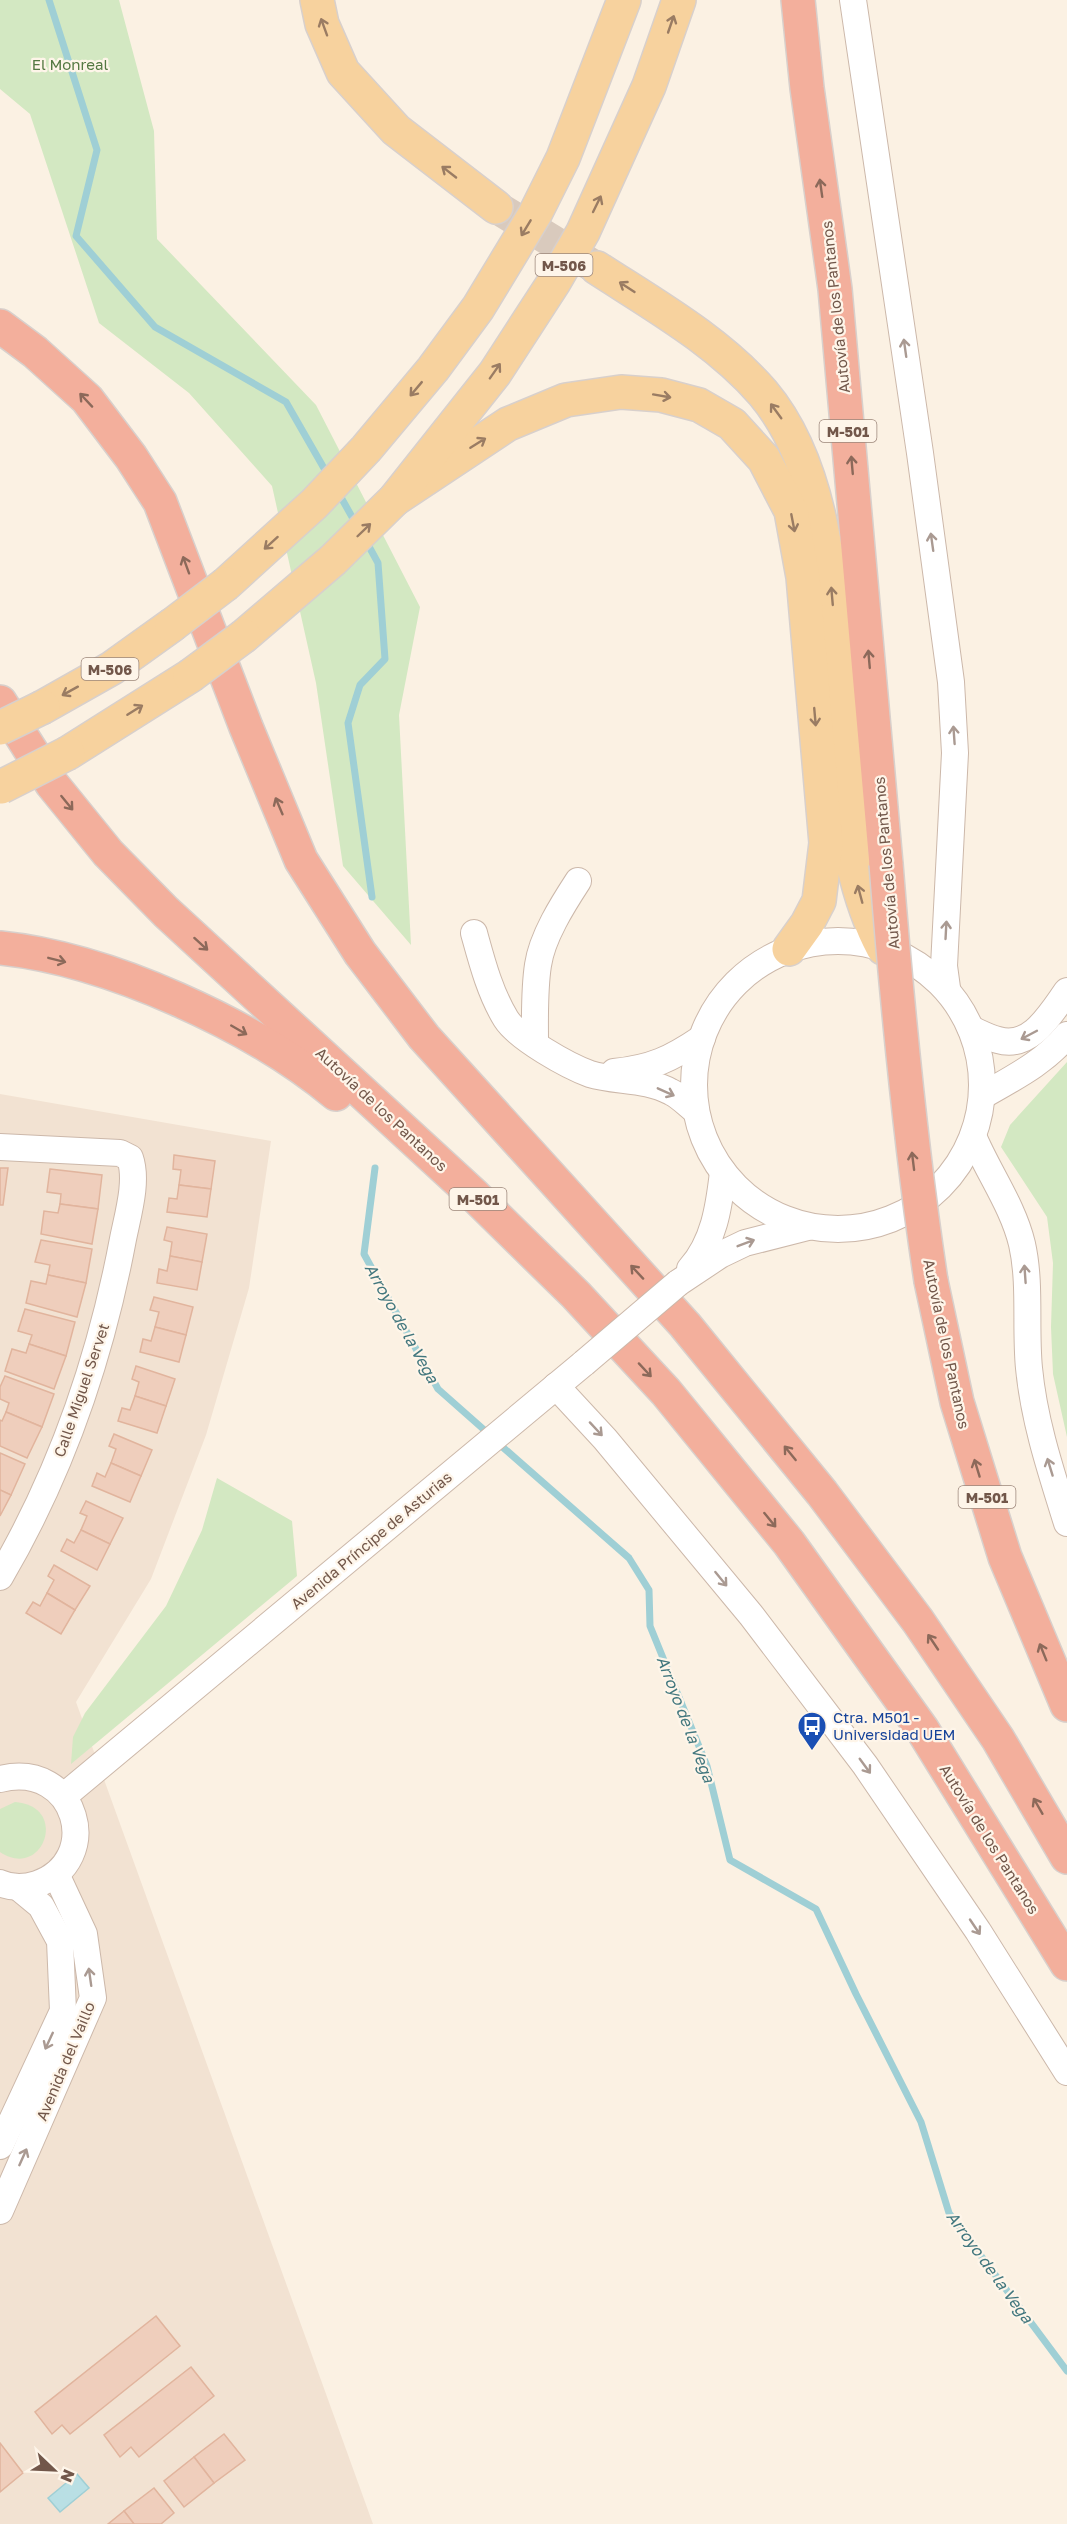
<svg xmlns="http://www.w3.org/2000/svg" width="1067" height="2524" font-family="'Golos Text',sans-serif">
<style>
.residential{fill:#f2e2d2}
.green{fill:#d3e8c2}
.water{fill:#b9dfe4;stroke:#9fcfd5;stroke-width:1.5}
.lines{fill:none;stroke-linecap:round;stroke-linejoin:round}
.stream{stroke:#9fcfd5;stroke-width:7}
.building{fill:#efcebc;stroke:#e1b49d;stroke-width:1.5}
.major-tunnel{stroke:#d9cabd;stroke-width:33;stroke-dasharray:33 16;stroke-linecap:butt}
.minor-casing{stroke:#ccb8aa;stroke-width:28}
.major-casing{stroke:#d8d0cc;stroke-width:36}
.highway-casing{stroke:#d8d0cc;stroke-width:36}
.minor{stroke:#fff;stroke-width:26}
.major{stroke:#f7d29e;stroke-width:33}
.highway{stroke:#f3af9c;stroke-width:33}
.minor-bridge-casing{stroke:#ccb8aa;stroke-width:28;stroke-linecap:butt}
.major-bridge-casing{stroke:#d8d0cc;stroke-width:36;stroke-linecap:butt}
.highway-bridge-casing{stroke:#d8d0cc;stroke-width:36;stroke-linecap:butt}
.minor-bridge{stroke:#fff;stroke-width:26}
.major-bridge{stroke:#f7d29e;stroke-width:33}
.highway-bridge{stroke:#f3af9c;stroke-width:33}
.oneway{stroke:#9a7c63}
.oneway2{stroke:#8c695a}
.oneway3{stroke:#aa9a92}
.labels{text-anchor:middle;dominant-baseline:central;stroke-width:4.5;stroke-linejoin:round;paint-order:stroke}
.shield{fill:#fef5e9;stroke:#9c867a;stroke-width:1.5}
.shield-label{font-size:14px;font-weight:bold;fill:#72574a}
.park-label{font-size:15px;fill:#547842;stroke:#fef5e9}
.street-label{font-size:15px;fill:#72574a;stroke:#fef5e9}
.transit-label{font-size:15px;fill:#164399;stroke:#fef5e9;text-anchor:start}
.water-label{font-size:16px;font-style:italic;fill:#42777e;stroke:#fef5e9}
</style>
<rect width="100%" height="100%" fill="#fbf1e3"/>
<path class="residential" d="M0,1094L271,1141L249,1288L206,1435L151,1579L76,1702L373,2524H0Z"/>
<g class="green">
<path d="M0,0H119L154,131L157,239L316,405L420,607L399,715L411,945L343,866L316,683L272,486L189,393L99,323L30,114L0,89Z"/>
<path d="M1067,1062V1437L1053,1374L1051,1327L1053,1263L1047,1217L1001,1147L1010,1125Z"/>
<path d="M217,1478L292,1521L297,1576L71,1764L73,1737L85,1713L166,1606L202,1530Z"/>
<path d="M15,1802C70,1806 43,1881 0,1852V1809Z"/>
</g>
<path class="water" d="M77,2474L89,2488L60,2512L48,2498Z"/>
<g class="lines">
<g class="stream">
<path d="M49,0L97,150L76,236L155,327L286,402L329,477"/>
<path d="M338,492L356,524"/>
<path d="M366,541L378,563L385,659L360,685L348,723L372,897"/>
<path d="M375,1168L364,1254L438,1389L490,1435"/>
<path d="M498,1443L629,1558L649,1590L650,1626L707,1766L730,1860L816,1909L856,1994L921,2122L949,2213L1067,2371"/>
</g>
</g>
<g class="building">
<path d="M174,1155L215,1161L211,1189L179,1185L181,1170L173,1169Z"/>
<path d="M0,1168H8L3,1205H0Z"/>
<path d="M50,1169L102,1175L98,1209L60,1204L61,1194L47,1192Z"/>
<path d="M179,1185L211,1189L207,1217L167,1212L169,1198L177,1199Z"/>
<path d="M60,1204L98,1209L92,1244L41,1234L44,1211L58,1213Z"/>
<path d="M167,1227L207,1234L202,1262L170,1256L172,1242L164,1240Z"/>
<path d="M41,1240L92,1249L86,1283L48,1275L50,1265L35,1262Z"/>
<path d="M170,1256L202,1262L197,1290L157,1283L159,1269L167,1271Z"/>
<path d="M48,1275L86,1283L77,1317L26,1303L31,1281L46,1284Z"/>
<path d="M154,1297L193,1307L186,1335L155,1327L159,1312L150,1310Z"/>
<path d="M25,1309L75,1322L66,1356L29,1344L32,1335L18,1331Z"/>
<path d="M155,1327L186,1335L179,1362L140,1352L143,1339L151,1341Z"/>
<path d="M29,1344L66,1356L54,1389L5,1371L12,1349L26,1353Z"/>
<path d="M136,1366L175,1379L166,1406L135,1396L139,1382L132,1379Z"/>
<path d="M5,1376L54,1394L42,1427L6,1412L9,1403L0,1399V1387Z"/>
<path d="M135,1396L166,1406L157,1433L118,1421L122,1408L130,1410Z"/>
<path d="M6,1412L42,1427L27,1458L0,1446V1420L2,1421Z"/>
<path d="M114,1434L152,1450L141,1476L111,1463L116,1449L109,1446Z"/>
<path d="M0,1453L25,1464L11,1495L0,1490Z"/>
<path d="M111,1463L141,1476L130,1502L92,1486L97,1473L105,1477Z"/>
<path d="M0,1490L11,1495L0,1516Z"/>
<path d="M86,1501L123,1518L110,1544L81,1530L87,1516L80,1513Z"/>
<path d="M81,1530L110,1544L97,1570L61,1551L67,1539L74,1543Z"/>
<path d="M54,1565L90,1586L75,1610L47,1593L54,1580L48,1576Z"/>
<path d="M47,1593L75,1610L61,1634L26,1613L33,1602L40,1606Z"/>
<path d="M156,2316L180,2346L70,2434L62,2425L52,2434L35,2412Z"/>
<path d="M191,2367L214,2396L139,2457L131,2447L120,2457L104,2435Z"/>
<path d="M224,2434L245,2460L214,2483L194,2457Z"/>
<path d="M0,2443L23,2473L0,2492Z"/>
<path d="M194,2457L214,2483L184,2507L164,2481Z"/>
<path d="M154,2488L174,2513L161,2524H134L124,2511Z"/>
<path d="M124,2511L134,2524H108Z"/>
</g>
<g class="lines">
<path class="major-tunnel" d="M496,207L595,267"/>
<g class="minor-casing">
<g id="minor">
<path d="M853,0L920,453L951,682L955,753L944,966L947,988"/>
<path d="M474,933C482,962 490,993 506,1019C518,1038 568,1066 590,1074C616,1082 646,1078 671,1092C680,1096 688,1105 696,1111"/>
<circle cx="838" cy="1085" r="144"/>
<path d="M971,1029C980,1033 989,1038 998,1040C1031,1050 1051,1013 1067,991"/>
<path d="M535,1044C535,1018 534,991 538,965C542,937 563,904 578,881"/>
<path d="M614,1072C652,1068 671,1059 702,1038"/>
<path d="M982,1096C1013,1078 1044,1063 1067,1035"/>
<path d="M973,1136C988,1172 1013,1206 1022,1244C1031,1284 1025,1327 1029,1368C1034,1421 1051,1472 1067,1523"/>
<path d="M0,1147L120,1153L130,1158C138,1181 128,1214 123,1239C101,1356 61,1473 0,1577"/>
<path d="M690,1269C714,1242 719,1207 723,1172"/>
<path d="M678,1283L720,1255L745,1243L808,1227"/>
<path d="M556,1386L605,1439L751,1615L865,1765L978,1931L1067,2072"/>
<path d="M0,1779C78,1760 104,1861 37,1884C25,1888 11,1888 0,1883"/>
<path d="M64,1796L584,1363"/>
<path d="M0,2146L63,2011L60,1941L41,1906L18,1887"/>
<path d="M0,2211L93,1998L84,1934L56,1874"/>
</g>
</g>
<g class="major-casing">
<g id="major">
<path d="M317,0L322,24L343,72L396,130L496,207"/>
<path d="M597,268C654,305 718,341 763,393C827,469 832,592 839,687C844,746 849,805 853,864C860,894 868,920 883,948"/>
<path d="M395,499L508,424L566,400L621,392L661,395L699,405L732,424L764,459L791,511L803,577L826,843L819,901L807,924L789,949"/>
<path d="M226,584L314,504L366,449L433,369L478,308L535,214L563,158L624,0"/>
<path d="M244,636L333,560L395,499L495,373L554,282L583,232L649,86L679,0"/>
<path d="M43,707L112,668L172,625"/>
<path d="M68,753L190,676"/>
</g>
</g>
<g class="highway-casing">
<g id="highway">
<path d="M798,0L807,88L835,289L886,864"/>
<path d="M0,326L35,352L87,399L131,457L160,502L246,727L301,860L360,953L424,1037L685,1325L822,1493L918,1621L998,1739L1067,1857"/>
<path d="M0,702L52,784L108,853L166,912L475,1196L576,1295L666,1392L789,1543L922,1729L1067,1964"/>
<path d="M0,948C108,959 253,1025 336,1094"/>
<path d="M931,1281L957,1402L1005,1557L1067,1705"/>
</g>
</g>
<use href="#minor" class="minor"/>
<use href="#major" class="major"/>
<use href="#highway" class="highway"/>
<g class="minor-bridge-casing">
<path id="minor-bridge" d="M584,1363L678,1283"/>
</g>
<g class="major-bridge-casing">
<g id="major-bridge">
<path d="M172,625L226,584"/>
<path d="M190,676L244,636"/>
<path d="M0,728L43,707"/>
<path d="M1,787L68,753"/>
</g>
</g>
<g class="highway-bridge-casing">
<path id="highway-bridge" d="M886,864C897,1004 910,1143 931,1281"/>
</g>
<use href="#minor-bridge" class="minor-bridge"/>
<use href="#major-bridge" class="major-bridge"/>
<use href="#highway-bridge" class="highway-bridge"/>
</g>
<defs><path id="oneway-shaft" d="M-6 0H5M1.5-3L5.5 0L1.5 3" fill="none" stroke-width="1.6" stroke-linecap="round" stroke-linejoin="round" transform="scale(1.5)"/></defs>
<g class="oneway">
<use href="#oneway-shaft" transform="translate(671 24) rotate(-71)"/>
<use href="#oneway-shaft" transform="translate(324 27) rotate(-110)"/>
<use href="#oneway-shaft" transform="translate(449 172) rotate(-142)"/>
<use href="#oneway-shaft" transform="translate(597 204) rotate(-64)"/>
<use href="#oneway-shaft" transform="translate(526 228) rotate(121)"/>
<use href="#oneway-shaft" transform="translate(627 287) rotate(-147)"/>
<use href="#oneway-shaft" transform="translate(495 371) rotate(-55)"/>
<use href="#oneway-shaft" transform="translate(416 389) rotate(130)"/>
<use href="#oneway-shaft" transform="translate(662 396) rotate(10)"/>
<use href="#oneway-shaft" transform="translate(776 411) rotate(-126)"/>
<use href="#oneway-shaft" transform="translate(478 443) rotate(-32)"/>
<use href="#oneway-shaft" transform="translate(793 523) rotate(79)"/>
<use href="#oneway-shaft" transform="translate(364 530) rotate(-44)"/>
<use href="#oneway-shaft" transform="translate(271 543) rotate(138)"/>
<use href="#oneway-shaft" transform="translate(832 596) rotate(-95)"/>
<use href="#oneway-shaft" transform="translate(70 691) rotate(151)"/>
<use href="#oneway-shaft" transform="translate(135 710) rotate(-32)"/>
<use href="#oneway-shaft" transform="translate(815 717) rotate(85)"/>
<use href="#oneway-shaft" transform="translate(860 894) rotate(-105)"/>
</g>
<g class="oneway2">
<use href="#oneway-shaft" transform="translate(821 188) rotate(-98)"/>
<use href="#oneway-shaft" transform="translate(86 400) rotate(-133)"/>
<use href="#oneway-shaft" transform="translate(852 465) rotate(-95)"/>
<use href="#oneway-shaft" transform="translate(186 565) rotate(-110)"/>
<use href="#oneway-shaft" transform="translate(869 659) rotate(-95)"/>
<use href="#oneway-shaft" transform="translate(67 803) rotate(51)"/>
<use href="#oneway-shaft" transform="translate(279 806) rotate(-113)"/>
<use href="#oneway-shaft" transform="translate(201 944) rotate(42)"/>
<use href="#oneway-shaft" transform="translate(57 960) rotate(14)"/>
<use href="#oneway-shaft" transform="translate(239 1030) rotate(30)"/>
<use href="#oneway-shaft" transform="translate(913 1161) rotate(-97)"/>
<use href="#oneway-shaft" transform="translate(637 1272) rotate(-133)"/>
<use href="#oneway-shaft" transform="translate(645 1370) rotate(47)"/>
<use href="#oneway-shaft" transform="translate(790 1453) rotate(-129)"/>
<use href="#oneway-shaft" transform="translate(977 1468) rotate(-107)"/>
<use href="#oneway-shaft" transform="translate(770 1520) rotate(51)"/>
<use href="#oneway-shaft" transform="translate(933 1642) rotate(-124)"/>
<use href="#oneway-shaft" transform="translate(1043 1652) rotate(-112)"/>
<use href="#oneway-shaft" transform="translate(1038 1806) rotate(-120)"/>
</g>
<g class="oneway3">
<use href="#oneway-shaft" transform="translate(905 348) rotate(-98)"/>
<use href="#oneway-shaft" transform="translate(932 542) rotate(-98)"/>
<use href="#oneway-shaft" transform="translate(954 735) rotate(-94)"/>
<use href="#oneway-shaft" transform="translate(946 930) rotate(-87)"/>
<use href="#oneway-shaft" transform="translate(1029 1035) rotate(152)"/>
<use href="#oneway-shaft" transform="translate(666 1092) rotate(24)"/>
<use href="#oneway-shaft" transform="translate(746 1243) rotate(-21)"/>
<use href="#oneway-shaft" transform="translate(1025 1274) rotate(-94)"/>
<use href="#oneway-shaft" transform="translate(596 1429) rotate(47)"/>
<use href="#oneway-shaft" transform="translate(1050 1467) rotate(-107)"/>
<use href="#oneway-shaft" transform="translate(721 1579) rotate(51)"/>
<use href="#oneway-shaft" transform="translate(865 1766) rotate(54)"/>
<use href="#oneway-shaft" transform="translate(975 1927) rotate(56)"/>
<use href="#oneway-shaft" transform="translate(90 1977) rotate(-98)"/>
<use href="#oneway-shaft" transform="translate(49 2041) rotate(115)"/>
<use href="#oneway-shaft" transform="translate(23 2157) rotate(-66)"/>
</g>
<defs>
<g id="bus-pin" transform="scale(1.5)"><path d="M0 17L-7.5 6A9.5 9.5 0 1 1 7.5 6Z" fill="#1a4fb4" stroke="#fef5e9"/><path d="M-5-6H5V4H4V6H2V4H-2V6H-4V4H-5ZM-3.5-4V0h7V-4ZM-3.5 1.2v1.5H-2V1.2ZM2 1.2v1.5H3.5V1.2Z" fill="#fff"/></g>
</defs>
<g fill-rule="evenodd">
<use href="#bus-pin" x="812" y="1726"/>
</g>
<g class="labels">
<g class="shield">
<rect x="535.5" y="254" width="57" height="22" rx="4.5"/>
<rect x="819.5" y="420" width="57" height="22" rx="4.5"/>
<rect x="81.5" y="658" width="57" height="22" rx="4.5"/>
<rect x="449.5" y="1188" width="57" height="22" rx="4.5"/>
<rect x="958.5" y="1486" width="57" height="22" rx="4.5"/>
</g>
<g class="shield-label">
<text x="564" y="265">M-506</text>
<text x="848" y="431">M-501</text>
<text x="110" y="669">M-506</text>
<text x="478" y="1199">M-501</text>
<text x="987" y="1497">M-501</text>
</g>
<g class="park-label">
<text x="70" y="64">El Monreal</text>
</g>
<g class="street-label">
<text transform="translate(835 307) rotate(-96)">Autovía de los Pantanos</text>
<text transform="translate(886 863) rotate(-95)">Autovía de los Pantanos</text>
<text transform="translate(382 1109) rotate(43)">Autovía de los Pantanos</text>
<text transform="translate(947 1344) rotate(78)">Autovía de los Pantanos</text>
<text transform="translate(81 1390) rotate(-71)">Calle Miguel Servet</text>
<text transform="translate(371 1540) rotate(-40)">Avenida Príncipe de Asturias</text>
<text transform="translate(990 1839) rotate(58)">Autovía de los Pantanos</text>
<text transform="translate(65 2061) rotate(-67)">Avenida del Vaillo</text>
</g>
<g class="transit-label">
<text x="833" y="1717">Ctra. M501 -<tspan x="833" dy="17">Universidad UEM</tspan></text>
</g>
<g class="water-label">
<text transform="translate(402 1323) rotate(61)">Arroyo de la Vega</text>
<text transform="translate(686 1719) rotate(69)">Arroyo de la Vega</text>
<text transform="translate(990 2267) rotate(54)">Arroyo de la Vega</text>
</g>
</g>
<g transform="translate(54 2470) rotate(113)" stroke="#fef5e9" stroke-width="4.5" paint-order="stroke">
<path d="M0-4.5L10 22L0 15L-10 22Z" fill="#72574a"/>
<text y="-9" font-size="16" font-weight="bold" text-anchor="middle" fill="#72574a">N</text>
</g>
</svg>
